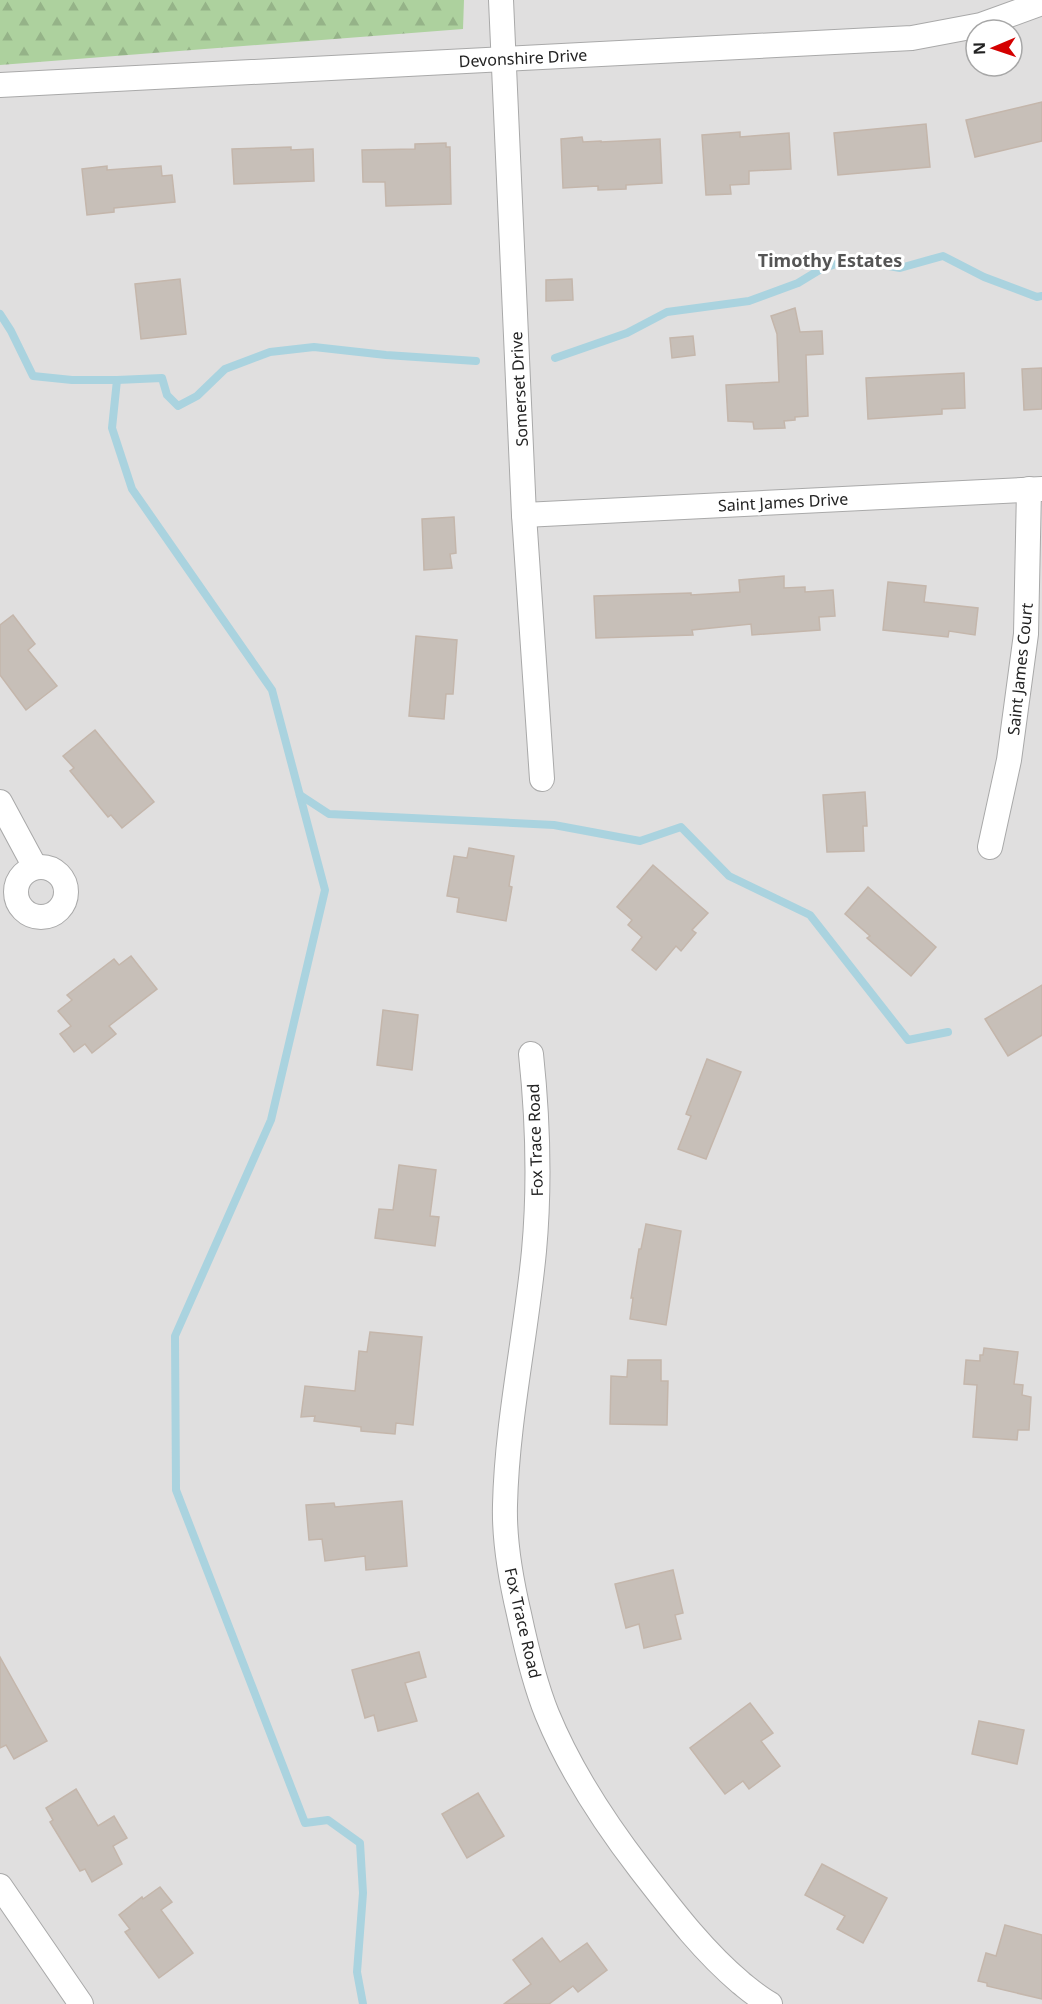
<svg xmlns="http://www.w3.org/2000/svg" width="1042" height="2004" font-family="'Noto Sans',sans-serif">
<style>
.residential{fill:#e0dfdf;fill-rule:evenodd}
.forest{fill:url(#forest-firs)}
.lines{fill:none;stroke-linecap:round;stroke-linejoin:round}
.stream{stroke:#aad3df;stroke-width:8}
.building{fill:#c7bfb8;stroke:#c4b6ab;stroke-width:1.5}
.minor-casing{stroke:#a9a9a9;stroke-width:26}
.minor{stroke:#fff;stroke-width:24}
.labels{text-anchor:middle;dominant-baseline:central;stroke-width:6;stroke-linejoin:round;paint-order:stroke}
.street-label{font-size:16px;fill:#222;stroke:#fff}
.neighbourhood-label{font-size:18px;font-weight:bold;fill:#555;stroke:#fff}
</style>
<defs>
<pattern id="forest-firs" width="22" height="20" patternUnits="userSpaceOnUse" patternTransform="scale(1.5)"><rect width="22" height="20" fill="#add19e"/><path d="M5 1l3.5 6h-7zM16 11l3.5 6h-7z" fill="#95b388"/></pattern>
</defs>
<rect width="100%" height="100%" fill="#f2efe9"/>
<path class="residential" d="M149,0H1042V2004H0V27ZM976,30H1012V66H976Z"/>
<path class="forest" d="M0,0H464L463,29L0,65Z"/>
<g class="lines">
<g class="stream">
<path d="M0,314L11,331L33,376L72,380H117L112,428L132,489L272,690L325,890L271,1120L175,1336L176,1490L305,1823L328,1820L360,1843L363,1893L357,1972L363,2004"/>
<path d="M555,358L627,333L667,312L749,301L798,283L821,269L851,259L900,268L943,256L984,277L1037,297L1042,296"/>
<path d="M117,380L162,378L167,395L178,406L197,396L225,369L270,352L314,347L386,355L476,361"/>
<path d="M300,795L329,814L554,825L640,841L681,827L729,876L810,915L908,1040L948,1032"/>
</g>
</g>
<g class="building">
<path d="M1042,102V141L975,157L966,120Z"/>
<path d="M926,124L930,167L838,175L834,133Z"/>
<path d="M740,132V137L789,133L791,169L749,171V184L730,185L731,194L706,195L702,135Z"/>
<path d="M582,137L583,142L601,141V142L660,139L662,183L626,185V189L598,190V186L563,188L561,139Z"/>
<path d="M446,143V147H450L451,204L386,206L385,182H363L362,150L415,149V144Z"/>
<path d="M291,147V150L313,149L314,181L234,184L232,149Z"/>
<path d="M107,166V170L161,166L162,176L172,175L175,202L114,208V212L87,215L82,169Z"/>
<path d="M180,279L186,334L141,339L135,284Z"/>
<path d="M572,279L573,300L546,301V280Z"/>
<path d="M795,308L800,332L822,331L823,354L806,355L808,416L795,417V420L784,421L785,428L754,429L753,422L728,421L726,385L779,382L777,334L771,316Z"/>
<path d="M693,336L695,355L672,358L670,338Z"/>
<path d="M1042,368V409L1024,410L1022,369Z"/>
<path d="M964,373L965,408L942,409V414L868,419L866,378Z"/>
<path d="M454,517L456,553L450,554L452,568L424,570L422,519Z"/>
<path d="M784,576V588L805,587V592L833,590L835,616L819,617L820,630L752,635L751,624L692,630L693,635L596,638L594,596L691,593V595L740,592L739,580Z"/>
<path d="M888,582L926,586L924,602L978,608L975,635L949,631L948,637L883,630Z"/>
<path d="M13,615L35,644L28,650L57,686L26,710L0,675V625Z"/>
<path d="M416,636L457,640L453,694H446L444,719L409,716Z"/>
<path d="M95,730L154,802L122,828L111,815L108,817L70,771L74,768L63,756Z"/>
<path d="M865,792L867,826H863L864,851L827,852L823,795Z"/>
<path d="M469,848L514,856L509,886L512,887L506,921L457,912L459,898L447,896L454,856L467,858Z"/>
<path d="M653,865L708,913L692,930L696,933L681,951L676,946L656,970L632,950L642,937L628,925L632,920L617,907Z"/>
<path d="M868,887L936,947L911,976L867,938L870,936L845,914Z"/>
<path d="M131,956L157,989L109,1026L116,1034L92,1053L85,1044L74,1052L60,1034L71,1026L58,1011L72,1000L67,995L114,959L119,965Z"/>
<path d="M1042,985V1035L1008,1056L985,1019Z"/>
<path d="M383,1010L418,1015L412,1070L377,1065Z"/>
<path d="M707,1059L741,1072L706,1159L678,1149L691,1116L686,1114Z"/>
<path d="M399,1165L436,1170L430,1216L439,1217L435,1246L375,1238L379,1209L393,1210Z"/>
<path d="M646,1224L681,1231L666,1325L630,1319L633,1298H631L639,1249H641Z"/>
<path d="M370,1332L422,1337L413,1425L396,1423L395,1434L361,1431V1427L314,1421L315,1416L301,1417L305,1386L355,1391L359,1351L367,1352Z"/>
<path d="M984,1348L1018,1352L1014,1384L1023,1385L1022,1395L1031,1397L1029,1430H1018L1017,1440L973,1437L977,1385L964,1384L966,1360L980,1361V1355H983Z"/>
<path d="M628,1360H661V1381H668L667,1425L610,1424L611,1376L627,1377Z"/>
<path d="M402,1501L407,1566L366,1570L365,1556L325,1561L322,1539L309,1540L306,1505L334,1503L335,1507Z"/>
<path d="M673,1570L683,1613L675,1615L681,1639L644,1648L639,1624L626,1628L615,1584Z"/>
<path d="M419,1652L426,1677L405,1683L417,1721L378,1731L374,1715L365,1718L352,1670Z"/>
<path d="M0,1657L47,1741L14,1759L6,1745L0,1748Z"/>
<path d="M750,1703L773,1733L761,1741L780,1766L749,1789L743,1781L725,1794L690,1748Z"/>
<path d="M979,1721L1024,1730L1017,1764L972,1754Z"/>
<path d="M76,1789L98,1826L114,1816L127,1838L113,1846L122,1864L92,1882L85,1869L80,1871L50,1822L53,1820L46,1808Z"/>
<path d="M478,1793L504,1836L467,1858L442,1814Z"/>
<path d="M822,1864L887,1898L863,1943L837,1929L845,1916L805,1895Z"/>
<path d="M160,1887L172,1902L161,1910L193,1953L159,1978L125,1932L130,1929L119,1915L142,1897L143,1899Z"/>
<path d="M1005,1925L1042,1935V1999L987,1986V1983L978,1981L986,1953L996,1956Z"/>
<path d="M542,1938L560,1962L587,1943L607,1970L578,1992L573,1986L549,2004H504L531,1984L513,1960Z"/>
</g>
<g class="lines">
<g class="minor-casing">
<g id="minor">
<path d="M501,0L524,515L542,779"/>
<path d="M0,85L912,38L981,25L1042,3"/>
<path d="M524,515L1042,489"/>
<path d="M0,802L35,867"/>
<path d="M990,847L1009,760L1026,634L1029,489"/>
<circle cx="41" cy="892" r="25"/>
<path d="M531,1054C538,1120 540,1185 534,1251C526,1336 507,1420 505,1505C504,1540 511,1580 519,1614C526,1647 534,1682 547,1714C570,1770 604,1822 641,1870C672,1910 702,1950 741,1983C751,1991 759,1998 770,2004"/>
<path d="M0,1886L81,2004"/>
</g>
</g>
<use href="#minor" class="minor"/>
</g>
<g class="labels">
<g class="street-label">
<text transform="translate(523 58) rotate(-3)">Devonshire Drive</text>
<text transform="translate(519 389) rotate(-93)">Somerset Drive</text>
<text transform="translate(783 502) rotate(-3)">Saint James Drive</text>
<text transform="translate(1020 669) rotate(-84)">Saint James Court</text>
<text transform="translate(535 1140) rotate(-92)">Fox Trace Road</text>
<text transform="translate(523 1623) rotate(77)">Fox Trace Road</text>
</g>
<g class="neighbourhood-label">
<text x="830" y="260">Timothy Estates</text>
</g>
</g>
<g transform="translate(994 48) rotate(268)"><circle r="28" fill="#ffffff" stroke="#a7a7a7" stroke-width="1.5"/>
<path d="M0-4.5L10 22L0 15L-10 22Z" fill="#d40000"/>
<text y="-9" font-size="16" font-weight="bold" text-anchor="middle" fill="#222222">N</text>
</g>
</svg>
